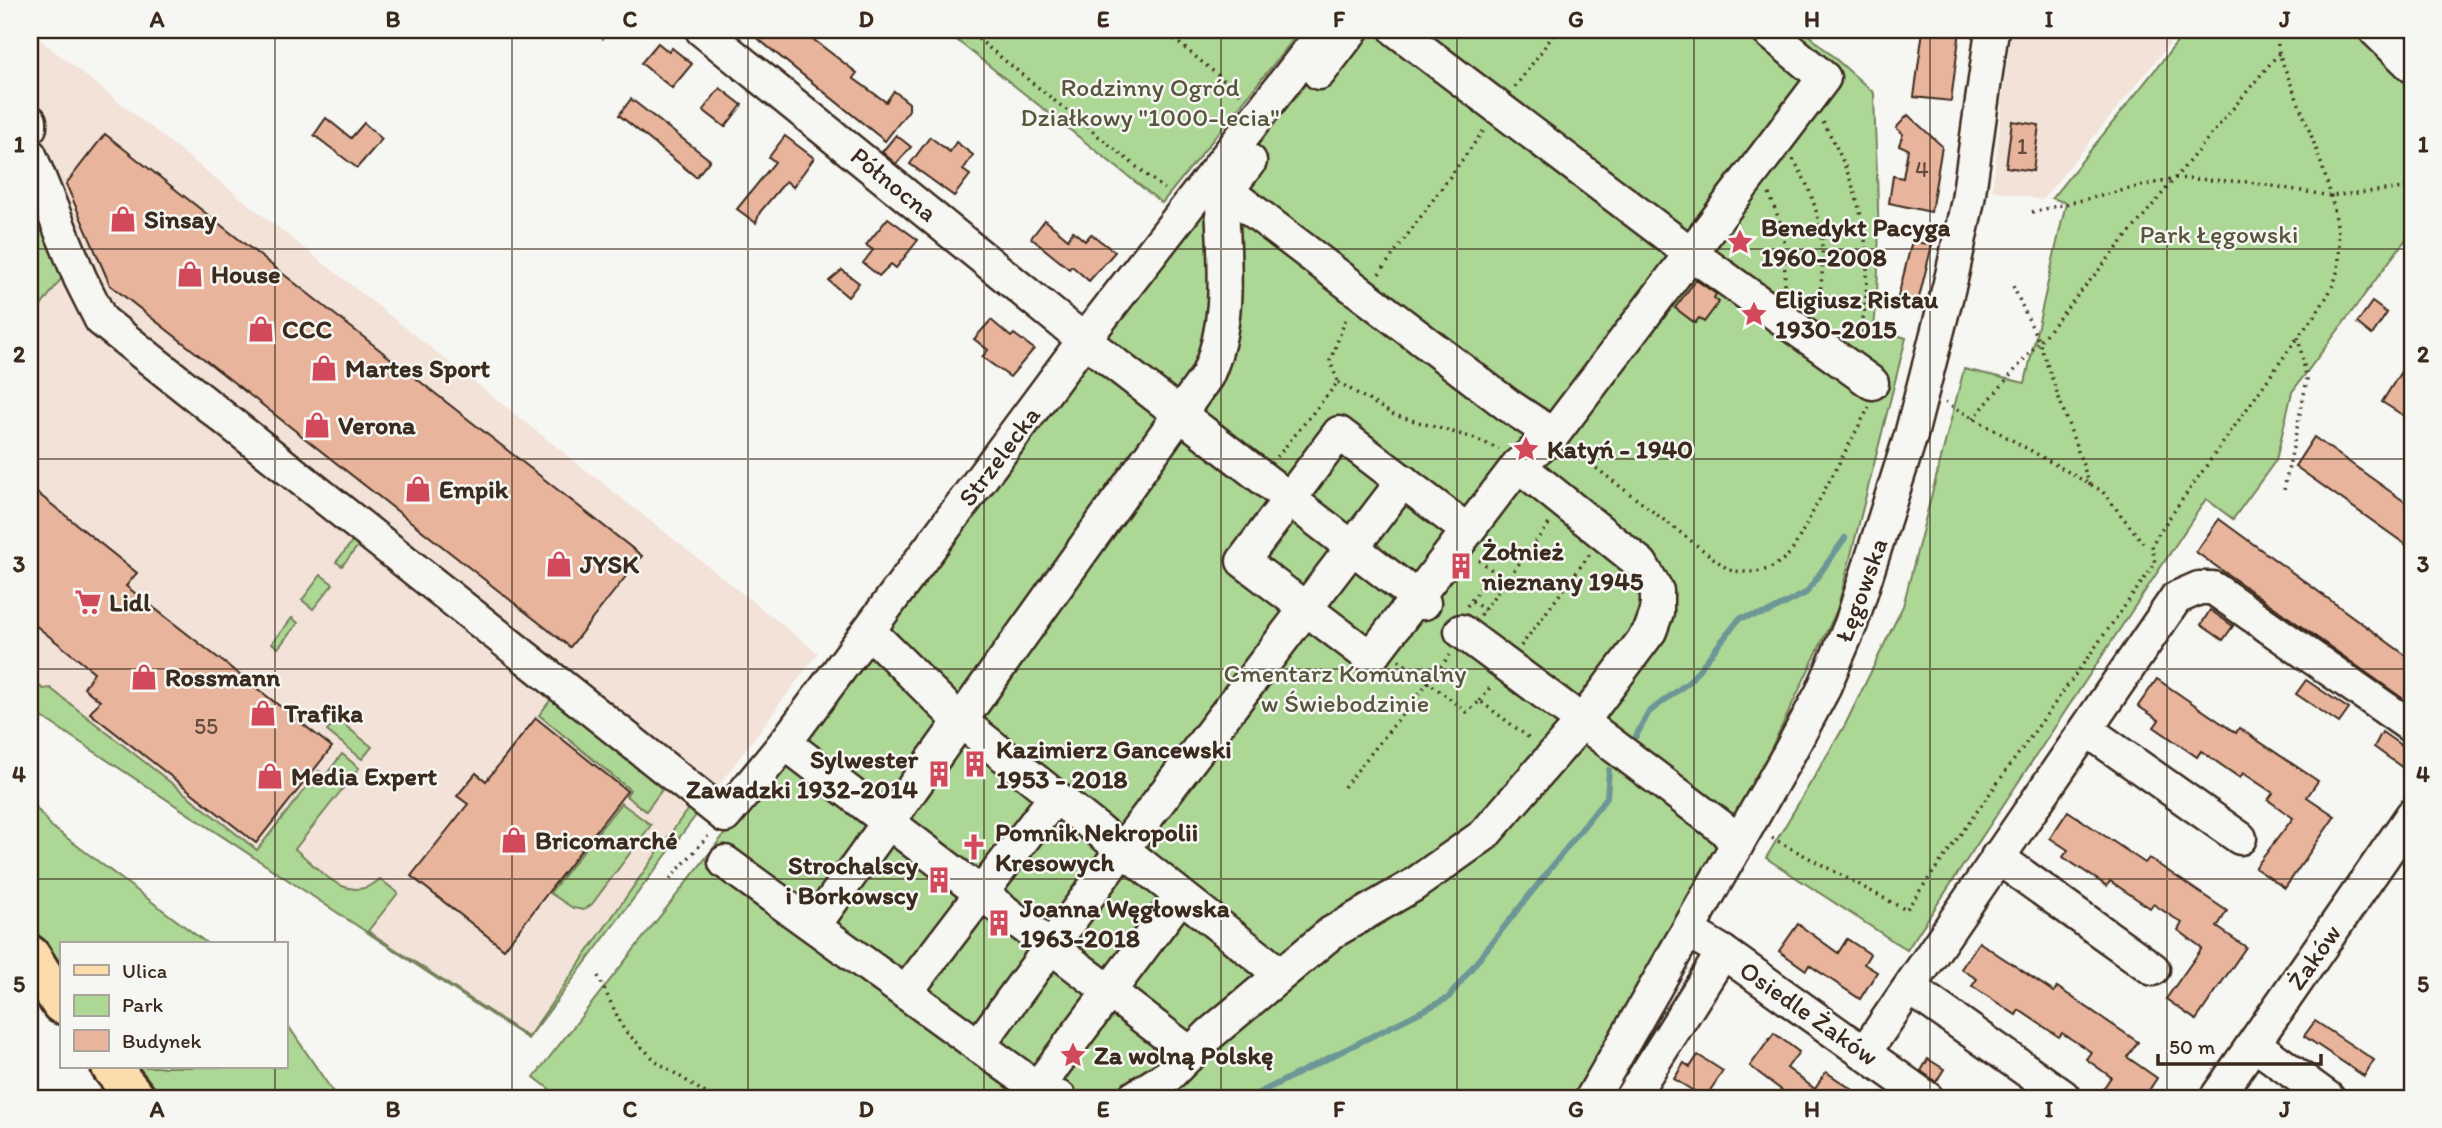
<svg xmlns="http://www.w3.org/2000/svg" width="2442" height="1128" font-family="Itim,sans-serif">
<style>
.built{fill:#f2e2d8}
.green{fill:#acd795;stroke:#74805a;stroke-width:2}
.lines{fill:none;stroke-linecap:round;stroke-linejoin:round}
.stream{stroke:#6d9797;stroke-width:6}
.building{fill:#e9b49c;stroke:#3b2a1e;stroke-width:2}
.minor-casing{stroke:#3b2a1e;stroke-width:37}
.major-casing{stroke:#3b2a1e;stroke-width:44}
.path{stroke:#3b2a1e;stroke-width:3.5;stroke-dasharray:2 5;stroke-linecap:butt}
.minor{stroke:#f6f6f2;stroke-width:32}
.major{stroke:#fddcac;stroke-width:38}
.grid{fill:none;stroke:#3b2a1e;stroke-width:2;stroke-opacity:0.55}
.labels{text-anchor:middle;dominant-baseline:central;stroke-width:5;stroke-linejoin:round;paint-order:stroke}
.number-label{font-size:23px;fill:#664c3e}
.park-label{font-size:26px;fill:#57553c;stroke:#f6f6f2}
.street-label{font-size:26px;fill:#3b2a1e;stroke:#f6f6f2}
.poi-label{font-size:26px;font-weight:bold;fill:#3b2a1e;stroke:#f6f6f2;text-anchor:start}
.neatline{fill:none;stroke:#3b2a1e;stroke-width:2.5}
.grid-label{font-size:23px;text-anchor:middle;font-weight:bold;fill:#3b2a1e}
</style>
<rect width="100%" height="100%" fill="#f6f6f2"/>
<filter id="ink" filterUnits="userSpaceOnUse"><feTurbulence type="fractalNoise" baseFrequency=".0143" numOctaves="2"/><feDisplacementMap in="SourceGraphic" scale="14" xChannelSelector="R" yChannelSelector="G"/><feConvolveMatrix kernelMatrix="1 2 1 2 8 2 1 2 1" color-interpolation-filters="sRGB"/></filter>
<g filter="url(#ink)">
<g class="built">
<path d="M2011,30H2181L2042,200L1992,190Z"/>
<path d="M30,32L818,653L528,1039L30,709Z"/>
</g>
<g class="green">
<path d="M944,30H1301L1162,203Z"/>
<path d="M1334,30H1803L1874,93C1876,175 1883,245 1874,328L1906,338L1837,610L1741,812L1575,1098H561L534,1077L861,660Z"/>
<path d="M2187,30H2354L2412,87V231L2292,392L2276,460L2233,519L2206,499L1907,950L1766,858L1845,725L1903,606L1964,369L2025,383L2066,203L2052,198Z"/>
<path d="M30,190L63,276L30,321Z"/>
<path d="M356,537L362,541L342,566L336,562Z"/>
<path d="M321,575L333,584L313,609L302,600Z"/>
<path d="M292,618L298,623L278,648L272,643Z"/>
<path d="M30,678L43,689L50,688L257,850L319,771L325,776L342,754L359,768L295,849C321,870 348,907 380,879L398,893L368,931L528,1037L685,813L692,807L700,810L528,1039L30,709Z"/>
<path d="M556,693L659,782L661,791L646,811L626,796L630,790L539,715Z"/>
<path d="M337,719L372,747L362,759L327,731Z"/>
<path d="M30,800L51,826L208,944H61V967L30,922Z"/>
<path d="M621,803L651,825L592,904L584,910L573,908L550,893Z"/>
<path d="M285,1021L337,1098H163L139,1067H285Z"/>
</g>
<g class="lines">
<g class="stream">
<path d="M1636,736L1649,712L1689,682L1740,618L1767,613L1806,593L1845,538"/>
<path d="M1251,1097L1448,998L1607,797L1609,770"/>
</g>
</g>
<g class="building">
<path d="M747,30H801L857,73L853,78L886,102L894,91L909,103V110L885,141Z"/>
<path d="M1923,30H1960L1951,101L1914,97Z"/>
<path d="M658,43L669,52L672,48L692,64L672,88L641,63Z"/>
<path d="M720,88L742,105L725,127L703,110Z"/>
<path d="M631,99L710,160L696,177L619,115Z"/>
<path d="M1908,115L1942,146L1931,212L1889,203L1893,176L1903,178L1908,149L1899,145L1903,134L1896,128Z"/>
<path d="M326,118L351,138L364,123L382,139L357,168L314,135Z"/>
<path d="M2012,121L2039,125L2033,171L2006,167Z"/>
<path d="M105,134L642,556L570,647L110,285L66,184Z"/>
<path d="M896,135L911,147L896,164L882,152Z"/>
<path d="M785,136L814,158L793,187L786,181L760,212L756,223L737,209L775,162L769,157Z"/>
<path d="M930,137L950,152L956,142L973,155L963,170L970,175L954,196L910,164Z"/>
<path d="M888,218L918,240L896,268L891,264L879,276L863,263L873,250L866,245Z"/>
<path d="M1045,220L1068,239L1073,231L1085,241L1091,234L1115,252L1089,281L1072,266L1069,269L1031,238Z"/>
<path d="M1912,241L1932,245L1917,306L1897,301Z"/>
<path d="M842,270L859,283L848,297L829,281Z"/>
<path d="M1696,280L1716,294L1714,298L1719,302L1704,322L1699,318L1695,323L1675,308Z"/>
<path d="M2372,302L2387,313L2372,335L2357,323Z"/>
<path d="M991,320L1011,337L1014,334L1034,349L1010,377L982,357L988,350L974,339Z"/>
<path d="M2412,354V421L2382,402Z"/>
<path d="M2314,437L2412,507V549L2295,466Z"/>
<path d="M30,487L137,573L126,586L332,747L256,843L90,713L100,701L84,688L94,672L30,621Z"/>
<path d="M2219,519L2412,660V705L2196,552Z"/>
<path d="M2210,610L2233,626L2223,640L2201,625Z"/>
<path d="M2157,679L2236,733L2239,728L2318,781L2307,797L2335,816L2285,888L2255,868L2293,818L2268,800L2273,793L2243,773L2240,778L2201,751L2197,757L2154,727L2159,720L2138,706Z"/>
<path d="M2306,680L2349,709L2339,723L2296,694Z"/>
<path d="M536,718L627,791L504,949L411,876L468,804L457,796L476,773L486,781Z"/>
<path d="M2382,732L2412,753L2403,768L2374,747Z"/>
<path d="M2068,811L2145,863L2149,858L2227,911L2217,927L2246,947L2196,1020L2166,999L2202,948L2178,930L2182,923L2153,904L2150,908L2110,881L2107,886L2063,857L2068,850L2050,838Z"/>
<path d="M1798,924L1838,953L1847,939L1870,954L1864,964L1877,972L1860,999L1809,965L1806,970L1779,951Z"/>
<path d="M1979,942L2054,992L2057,987L2138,1042L2127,1057L2157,1078L2144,1098H2097L2111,1077L2086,1059L2091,1052L2062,1033L2059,1037L2019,1010L2016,1015L1972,986L1977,979L1961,969Z"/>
<path d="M2315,1021L2374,1060L2364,1076L2304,1036Z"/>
<path d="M1774,1033L1799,1052L1787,1068L1815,1089L1826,1072L1865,1098H1792L1750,1066Z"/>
<path d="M1698,1055L1723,1071L1705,1098L1674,1079L1684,1063L1690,1067Z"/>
<path d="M1928,1059L1944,1069L1936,1082L1921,1071Z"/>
</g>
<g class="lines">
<g class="minor-casing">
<g id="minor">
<path d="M702,30L1084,340L1424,603"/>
<path d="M1396,30L1689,252L1872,383"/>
<path d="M2375,30L2412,66"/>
<path d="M1319,73L1352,30"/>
<path d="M30,121V127"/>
<path d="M30,155L80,278L101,320L725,816L785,743L1084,340L1325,30"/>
<path d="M1227,191L1508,405L1553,435"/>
<path d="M1468,531L1339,433L1243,561L1367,655L1372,656L1518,465"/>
<path d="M869,631L959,720L1280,974"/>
<path d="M1461,631L1500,660"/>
<path d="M1504,663L1567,710"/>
<path d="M1573,715L1724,829L1737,845"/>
<path d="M2087,730L2240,838"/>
<path d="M785,743L1191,1054"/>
<path d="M1997,857L2153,969"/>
<path d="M725,862L1037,1088L1060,1098"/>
<path d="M814,926L1207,376C1232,321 1224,262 1222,203L1227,191L1250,161"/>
<path d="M1688,931L1723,952L1927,1098"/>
<path d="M1910,988L2063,1096"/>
<path d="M906,992L1055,797"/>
<path d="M2254,1044L2328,1098"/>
<path d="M978,1046L1121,851L1403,481"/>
<path d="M1865,1052L2176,598L2199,588H2213L2412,727"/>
<path d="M1037,1088L1180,897"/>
<path d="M1133,1098L1168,1076L1210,1034L1331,933L1412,886L1484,835L1582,722L1650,631L1657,612V591L1641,564L1518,465L1553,435L1824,78L1767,30"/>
<path d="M1592,1098L1787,757L1822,692L1851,624L1911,435L1952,275L1968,200L1992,30"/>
<path d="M1631,1098L1723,952"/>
<path d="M2216,1098L2412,815"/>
</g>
</g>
<g class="major-casing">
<g id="major">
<path d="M30,955L61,1004"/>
<path d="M111,1067L136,1098"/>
</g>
</g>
<g class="path">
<path d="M599,30L603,38L625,30"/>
<path d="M967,30L1164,189"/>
<path d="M1163,30L1242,95"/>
<path d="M2276,30L2279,53C2300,111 2347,207 2338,268C2334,293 2313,317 2298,337L2307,380L2284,490"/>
<path d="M1515,87L1557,30"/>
<path d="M1823,122C1864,194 1878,261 1858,342"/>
<path d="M1793,159C1823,206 1829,259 1816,312"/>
<path d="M1769,194L1784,232L1785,288"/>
<path d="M2032,212L2175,178L2249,182L2331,196L2412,187"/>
<path d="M1822,238L1865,231"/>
<path d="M1379,274L1484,130"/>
<path d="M1338,382L1394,415L1470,437L1499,449"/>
<path d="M1945,402L2102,491L2143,543"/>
<path d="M1973,419L2039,342L2012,284"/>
<path d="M1574,451L1729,570C1758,575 1772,572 1792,551L1869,407"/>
<path d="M1277,457L1338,382L1330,361L1347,316"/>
<path d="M2090,485L2039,342L2279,53"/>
<path d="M1479,560L1506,581"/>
<path d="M1472,601L1484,610"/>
<path d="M1467,606L1484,583"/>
<path d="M1480,615L1549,524"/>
<path d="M1521,646L1590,554"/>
<path d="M1399,660L1467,712L1480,701L1532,740"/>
<path d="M1480,701L1491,686"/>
<path d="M1344,787L1450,655"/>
<path d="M1772,838L1906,910L2155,564L2152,545L2160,531L2298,337"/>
<path d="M670,879L708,836"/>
<path d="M598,976L624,1030L656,1061L713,1098"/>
</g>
<use href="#minor" class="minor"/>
<use href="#major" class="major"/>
</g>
</g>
<path class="grid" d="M275,30V944M512,30V1098M748,30V1098M984,30V1098M1221,30V1098M1457,30V1098M1694,30V1098M1930,30V1098M2167,30V1098M30,249H2412M30,459H2412M30,669H2412M30,879H2412M275,1067V1098"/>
<defs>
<g id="shop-bare" transform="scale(2.1)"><path d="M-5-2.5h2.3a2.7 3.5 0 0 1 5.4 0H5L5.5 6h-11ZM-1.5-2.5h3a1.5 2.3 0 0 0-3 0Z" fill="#d1495b" stroke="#f6f6f2" stroke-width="2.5" paint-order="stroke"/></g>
<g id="sight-bare" transform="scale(2.1)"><path d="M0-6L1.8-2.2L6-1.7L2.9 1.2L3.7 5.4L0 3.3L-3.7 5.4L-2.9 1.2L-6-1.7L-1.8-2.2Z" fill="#d1495b" stroke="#f6f6f2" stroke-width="2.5" paint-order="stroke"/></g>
<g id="building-bare" transform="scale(2.1)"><path d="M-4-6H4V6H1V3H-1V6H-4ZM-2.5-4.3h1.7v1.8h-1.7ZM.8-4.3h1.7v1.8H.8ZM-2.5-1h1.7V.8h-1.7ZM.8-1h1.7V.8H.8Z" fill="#d1495b" stroke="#f6f6f2" stroke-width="2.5" paint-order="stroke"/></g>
<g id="supermarket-bare" transform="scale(2.1)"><path d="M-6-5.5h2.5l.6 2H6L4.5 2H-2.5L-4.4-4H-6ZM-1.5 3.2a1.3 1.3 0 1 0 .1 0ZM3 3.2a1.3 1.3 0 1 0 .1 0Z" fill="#d1495b" stroke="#f6f6f2" stroke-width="2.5" paint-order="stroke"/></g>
<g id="church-bare" transform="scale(2.1)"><path d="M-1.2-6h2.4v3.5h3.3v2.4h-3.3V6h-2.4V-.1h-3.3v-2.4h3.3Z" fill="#d1495b" stroke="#f6f6f2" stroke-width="2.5" paint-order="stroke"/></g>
</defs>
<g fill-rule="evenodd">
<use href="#shop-bare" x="123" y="219"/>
<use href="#sight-bare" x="1740" y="242"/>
<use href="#shop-bare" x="190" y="274"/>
<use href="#sight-bare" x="1754" y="314"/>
<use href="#shop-bare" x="261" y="329"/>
<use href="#shop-bare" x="324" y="368"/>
<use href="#shop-bare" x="317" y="425"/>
<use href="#sight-bare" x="1526" y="449"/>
<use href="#shop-bare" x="418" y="489"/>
<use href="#shop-bare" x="559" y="564"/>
<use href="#building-bare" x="1461" y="566"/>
<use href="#supermarket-bare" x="88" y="602"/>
<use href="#shop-bare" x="144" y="677"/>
<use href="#shop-bare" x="263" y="713"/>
<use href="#building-bare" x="975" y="764"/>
<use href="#building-bare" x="939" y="774"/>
<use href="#shop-bare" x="270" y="776"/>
<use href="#shop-bare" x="514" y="840"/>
<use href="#church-bare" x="974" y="847"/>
<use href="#building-bare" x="939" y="880"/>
<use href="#building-bare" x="999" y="923"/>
<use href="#sight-bare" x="1073" y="1055"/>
</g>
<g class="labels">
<g class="number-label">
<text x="2022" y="146">1</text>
<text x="1922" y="169">4</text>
<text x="206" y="726">55</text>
</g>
<g class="park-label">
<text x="1150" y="87">Rodzinny Ogród<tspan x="1150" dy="30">Działkowy "1000-lecia"</tspan></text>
<text x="2219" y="234">Park Łęgowski</text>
<text x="1345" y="673">Cmentarz Komunalny<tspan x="1345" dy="30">w Świebodzinie</tspan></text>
</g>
<g class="street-label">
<text transform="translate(894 184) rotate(39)">Północna</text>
<text transform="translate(999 456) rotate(-53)">Strzelecka</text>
<text transform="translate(1861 590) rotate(-70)">Łęgowska</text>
<text transform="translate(2314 957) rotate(-55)">Żaków</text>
<text transform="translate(1809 1013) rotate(35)">Osiedle Żaków</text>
</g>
<g class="poi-label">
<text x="144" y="219">Sinsay</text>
<text x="1761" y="227">Benedykt Pacyga<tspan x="1761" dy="30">1960-2008</tspan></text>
<text x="211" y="274">House</text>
<text x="1775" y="299">Eligiusz Ristau<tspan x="1775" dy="30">1930-2015</tspan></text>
<text x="282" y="329">CCC</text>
<text x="345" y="368">Martes Sport</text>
<text x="338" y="425">Verona</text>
<text x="1547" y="449">Katyń - 1940</text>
<text x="439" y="489">Empik</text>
<text x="1482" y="551">Żołnież<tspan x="1482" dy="30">nieznany 1945</tspan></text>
<text x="580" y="564">JYSK</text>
<text x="109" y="602">Lidl</text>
<text x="165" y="677">Rossmann</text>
<text x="284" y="713">Trafika</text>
<text x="996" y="749">Kazimierz Gancewski<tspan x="996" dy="30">1953 - 2018</tspan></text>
<text x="918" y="759" text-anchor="end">Sylwester<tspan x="918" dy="30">Zawadzki 1932-2014</tspan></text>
<text x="291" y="776">Media Expert</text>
<text x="995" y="832">Pomnik Nekropolii<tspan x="995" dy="30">Kresowych</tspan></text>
<text x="535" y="840">Bricomarché</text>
<text x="918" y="865" text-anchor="end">Strochalscy<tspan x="918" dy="30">i Borkowscy</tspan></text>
<text x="1020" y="908">Joanna Węgłowska<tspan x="1020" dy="30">1963-2018</tspan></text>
<text x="1094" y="1055">Za wolną Polskę</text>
</g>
</g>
<rect width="2442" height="1128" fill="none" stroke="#f6f6f2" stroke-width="77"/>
<rect x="60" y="942" width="228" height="126" fill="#f6f6f2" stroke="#aba49d" stroke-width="2"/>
<rect x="74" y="965" width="35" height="10" fill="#fddcac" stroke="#aba49d" stroke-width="2"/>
<text x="122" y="978" font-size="21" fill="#3b2a1e">Ulica</text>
<rect x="74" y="995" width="35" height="21" fill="#acd795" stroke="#aba49d" stroke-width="2"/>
<text x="122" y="1012" font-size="21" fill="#3b2a1e">Park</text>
<rect x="74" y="1030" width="35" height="21" fill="#e9b49c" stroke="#aba49d" stroke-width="2"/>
<text x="122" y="1048" font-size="21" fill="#3b2a1e">Budynek</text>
<path d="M2158 1054v10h163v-10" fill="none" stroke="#3b2a1e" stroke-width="3.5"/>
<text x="2169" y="1054" font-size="21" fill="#3b2a1e" stroke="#f6f6f2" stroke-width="5" paint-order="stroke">50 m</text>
<rect x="38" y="38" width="2366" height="1052" class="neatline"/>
<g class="grid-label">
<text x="157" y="27">A</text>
<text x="393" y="27">B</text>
<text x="630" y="27">C</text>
<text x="866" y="27">D</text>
<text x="1103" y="27">E</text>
<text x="1339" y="27">F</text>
<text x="1576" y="27">G</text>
<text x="1812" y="27">H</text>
<text x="2049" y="27">I</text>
<text x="2285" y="27">J</text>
<text x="19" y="152">1</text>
<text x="2423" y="152">1</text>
<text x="19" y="362">2</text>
<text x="2423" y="362">2</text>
<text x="19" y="572">3</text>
<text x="2423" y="572">3</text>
<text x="19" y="782">4</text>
<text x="2423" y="782">4</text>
<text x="19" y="992">5</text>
<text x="2423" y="992">5</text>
<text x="157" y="1117">A</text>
<text x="393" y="1117">B</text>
<text x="630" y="1117">C</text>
<text x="866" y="1117">D</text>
<text x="1103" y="1117">E</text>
<text x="1339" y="1117">F</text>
<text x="1576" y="1117">G</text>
<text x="1812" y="1117">H</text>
<text x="2049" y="1117">I</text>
<text x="2285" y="1117">J</text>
</g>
</svg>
